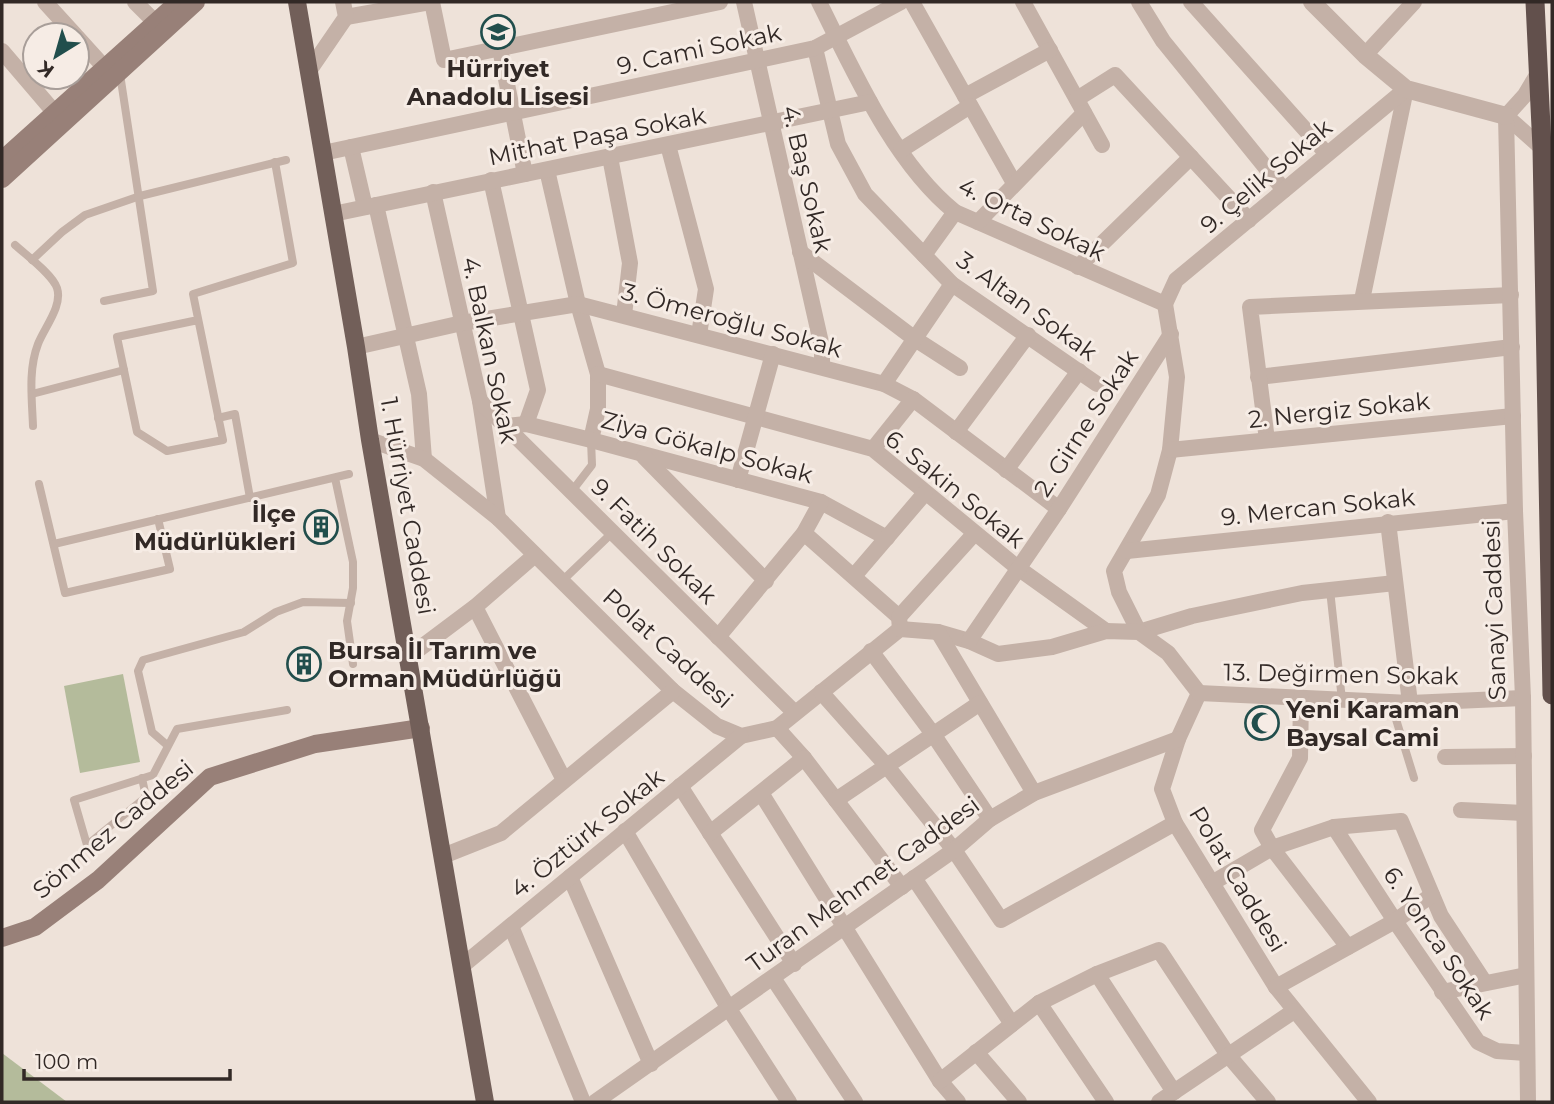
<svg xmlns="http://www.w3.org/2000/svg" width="1554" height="1104" font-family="Montserrat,sans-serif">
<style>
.green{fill:#b4bb9b}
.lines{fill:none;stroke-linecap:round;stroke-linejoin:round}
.service{stroke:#c4b1a7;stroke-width:8}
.minor{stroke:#c4b1a7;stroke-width:16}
.tertiary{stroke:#c4b1a7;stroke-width:18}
.secondary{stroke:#988078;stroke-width:18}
.primary{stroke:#725f59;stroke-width:18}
.trunk{stroke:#62504c;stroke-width:19}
.labels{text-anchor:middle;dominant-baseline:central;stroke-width:6;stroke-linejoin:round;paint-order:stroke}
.street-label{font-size:24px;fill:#322926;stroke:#f6ece5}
.poi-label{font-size:24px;font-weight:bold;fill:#322926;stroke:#f6ece5;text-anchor:start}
</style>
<rect width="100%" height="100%" fill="#eee2d9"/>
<g class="green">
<path d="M123,674L140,762L80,773L64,686Z"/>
<path d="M2,1053L67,1102H2Z"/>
</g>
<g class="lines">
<g class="service">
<path d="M15,245C26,255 52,274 57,288C63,306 44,328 38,344C28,370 32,399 33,426"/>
<path d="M32,260L62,232L85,215L140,196L286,160"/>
<path d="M104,301L153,291L120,74"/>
<path d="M198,320L117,337L137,432L167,451L223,440C213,391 203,343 193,294L293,263L275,162"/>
<path d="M32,394L124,370"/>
<path d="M218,418L235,414L250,498"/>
<path d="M335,478L353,562V588L347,621L353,664"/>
<path d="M39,484L65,593L170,569L158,519"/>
<path d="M572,491L592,465L591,440"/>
<path d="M54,544L349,474"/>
<path d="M562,581L613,532"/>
<path d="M1330,590L1342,700"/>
<path d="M1394,703L1395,716L1414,778"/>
<path d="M167,745L152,732L138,671L143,660L244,632L276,612L303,602L351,603"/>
<path d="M142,778L146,797L87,845L74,800L153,775L177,729L287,710"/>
</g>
<g class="minor">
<path d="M45,2L75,35"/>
<path d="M135,2L155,22"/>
<path d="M432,2L444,60L720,2"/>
<path d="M744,2L822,347V367"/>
<path d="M819,2C854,72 894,163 955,212L1165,304"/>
<path d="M912,2L1014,183"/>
<path d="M1023,2L1102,145"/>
<path d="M1139,2L1163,41L1284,190"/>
<path d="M1191,2L1327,154"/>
<path d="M346,17L430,2"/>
<path d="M77,37L105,68"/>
<path d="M815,48L838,144L865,194L952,284L1097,384"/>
<path d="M500,49L525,174"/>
<path d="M2,51L55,113"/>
<path d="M1365,55L1414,2"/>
<path d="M309,71L346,17L343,2"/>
<path d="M965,96L1050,50"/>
<path d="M1077,99L1115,75L1249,220"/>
<path d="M1506,116L1542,148"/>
<path d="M668,145L706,289L699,335"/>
<path d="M351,147L365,207"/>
<path d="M901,150L970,106"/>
<path d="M323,153L815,48L901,2"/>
<path d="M610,157L630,263L624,315"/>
<path d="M547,170L578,304L598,374V409L591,440"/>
<path d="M491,180L538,390L526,424"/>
<path d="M433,192L480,401L498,518"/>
<path d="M376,205L419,394L424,459"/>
<path d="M333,214L870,102"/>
<path d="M978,222L1084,113"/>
<path d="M800,252L915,339L960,368"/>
<path d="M924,255L955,212"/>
<path d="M1078,267L1191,157"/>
<path d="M1362,300L1406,89"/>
<path d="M1165,304L1177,377L1170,450L1158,495L1114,571L1119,592L1139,632L1192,616L1302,593L1395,583"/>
<path d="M1165,304L1176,280L1406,89"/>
<path d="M356,347L462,323L578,304L884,384L913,399L1059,509"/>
<path d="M598,374L873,449L1018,568L1106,631"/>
<path d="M1258,377L1512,347"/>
<path d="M884,384L952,284"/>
<path d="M480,401L795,713"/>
<path d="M507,426L526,424L591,440L821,502L887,538"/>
<path d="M956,432L1028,335"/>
<path d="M370,440L424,459L498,518L673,691L717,726L741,736L777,728L900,629L938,632L969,641L998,654L1052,647L1106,631L1139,632L1168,653L1199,693L1178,739L1162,789L1175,823L1276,987L1369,1102"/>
<path d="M1267,440L1250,307L1511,295"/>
<path d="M873,449L913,399"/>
<path d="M1170,450L1513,416"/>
<path d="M644,457L766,581"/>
<path d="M1006,470L1079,371"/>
<path d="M738,480L773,354"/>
<path d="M1388,522L1410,703"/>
<path d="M804,533L899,617L900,629"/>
<path d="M1127,551L1515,511"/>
<path d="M854,576L925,493"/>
<path d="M475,607L564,780"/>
<path d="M899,617L974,534"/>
<path d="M938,632L1034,793"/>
<path d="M718,637L804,533L821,502"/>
<path d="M969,641L1059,509L1171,334"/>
<path d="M871,651L933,734L990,819"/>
<path d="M409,654L419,649L475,607L535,555"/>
<path d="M821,692L886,765L954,850L1001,920L1175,823"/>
<path d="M1199,693L1410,703L1523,698"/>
<path d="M1301,698L1300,758L1262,830L1272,848L1348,947"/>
<path d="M777,728L804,758L902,887"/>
<path d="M1445,757L1524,756"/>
<path d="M680,786L794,964"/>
<path d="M761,793L940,1081L958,1102"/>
<path d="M836,800L980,703"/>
<path d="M1461,810L1524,813"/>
<path d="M1334,827L1395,921L1478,1042L1497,1051L1526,1053"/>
<path d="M625,831L729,1009L789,1102"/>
<path d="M710,833L804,758"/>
<path d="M443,856L501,833L673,691"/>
<path d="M570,877L651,1064"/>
<path d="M914,878L1012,1024"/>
<path d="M1212,883L1272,848L1334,827L1401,821L1441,916L1485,983"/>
<path d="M511,926L583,1102"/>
<path d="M462,966L741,736"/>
<path d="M1097,974L1174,1092"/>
<path d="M773,978L855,1102"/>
<path d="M1276,987L1395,921L1432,895"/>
<path d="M1442,992L1526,975"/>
<path d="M1039,1003L1106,1102"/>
<path d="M976,1052L1019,1102"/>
<path d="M940,1081L1039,1003L1097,974L1159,950L1228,1055L1268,1102"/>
<path d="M595,1102L954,850L990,819L1034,793L1178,739"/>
<path d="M1159,1102L1294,1011"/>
<path d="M1528,1102L1523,698L1515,511L1506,116L1525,95L1537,75"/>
</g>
<path class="tertiary" d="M1312,2L1365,55L1406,89L1506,116"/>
<g class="secondary">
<path d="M2,160L178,2"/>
<path d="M2,179L196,2"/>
<path d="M2,938L35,927L98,880L210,777L315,744L421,728"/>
</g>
<path class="primary" d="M297,2L356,347L370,440L485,1102"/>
<path class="trunk" d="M1535,2L1542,148L1552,695"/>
</g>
<defs>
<g id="school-ring" transform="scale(1.75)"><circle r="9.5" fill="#f6ece5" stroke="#214e4c" stroke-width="1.5"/><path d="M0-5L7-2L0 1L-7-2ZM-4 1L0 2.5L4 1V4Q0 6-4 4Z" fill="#214e4c"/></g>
<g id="building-ring" transform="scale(1.75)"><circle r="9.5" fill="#f6ece5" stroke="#214e4c" stroke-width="1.5"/><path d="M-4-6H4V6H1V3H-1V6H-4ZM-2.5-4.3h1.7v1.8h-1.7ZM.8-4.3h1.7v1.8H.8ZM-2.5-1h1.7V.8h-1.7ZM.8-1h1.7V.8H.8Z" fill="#214e4c"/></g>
<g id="mosque-ring" transform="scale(1.75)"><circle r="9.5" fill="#f6ece5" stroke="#214e4c" stroke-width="1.5"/><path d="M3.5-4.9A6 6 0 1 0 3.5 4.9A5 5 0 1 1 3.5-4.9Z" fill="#214e4c"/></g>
</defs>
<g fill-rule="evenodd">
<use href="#school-ring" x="498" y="32"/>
<use href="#building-ring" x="321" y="527"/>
<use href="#building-ring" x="304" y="664"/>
<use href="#mosque-ring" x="1262" y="723"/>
</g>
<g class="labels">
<g class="street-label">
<text transform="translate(699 49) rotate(-12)">9. Cami Sokak</text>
<text transform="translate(597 136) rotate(-11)">Mithat Paşa Sokak</text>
<text transform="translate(1266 176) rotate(-40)">9. Çelik Sokak</text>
<text transform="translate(807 179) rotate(77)">4. Baş Sokak</text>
<text transform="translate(1032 219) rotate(26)">4. Orta Sokak</text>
<text transform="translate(1027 306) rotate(36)">3. Altan Sokak</text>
<text transform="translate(732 320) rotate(15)">3. Ömeroğlu Sokak</text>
<text transform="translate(490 350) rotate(78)">4. Balkan Sokak</text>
<text transform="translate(1339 410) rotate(-6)">2. Nergiz Sokak</text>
<text transform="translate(1086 423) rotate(-57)">2. Girne Sokak</text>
<text transform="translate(707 447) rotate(15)">Ziya Gökalp Sokak</text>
<text transform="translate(955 489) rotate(39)">6. Sakin Sokak</text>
<text transform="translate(408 506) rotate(80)">1. Hürriyet Caddesi</text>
<text transform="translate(1318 507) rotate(-6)">9. Mercan Sokak</text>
<text transform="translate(654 541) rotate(45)">9. Fatih Sokak</text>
<text transform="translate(1494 610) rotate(-92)">Sanayi Caddesi</text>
<text transform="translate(668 648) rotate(42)">Polat Caddesi</text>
<text transform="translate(1341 674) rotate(1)">13. Değirmen Sokak</text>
<text transform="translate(113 829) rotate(-40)">Sönmez Caddesi</text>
<text transform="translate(587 833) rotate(-39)">4. Öztürk Sokak</text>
<text transform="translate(1238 879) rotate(59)">Polat Caddesi</text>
<text transform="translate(863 884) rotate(-36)">Turan Mehmet Caddesi</text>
<text transform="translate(1439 943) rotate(56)">6. Yonca Sokak</text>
</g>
<g class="poi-label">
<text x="498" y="68" text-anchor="middle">Hürriyet<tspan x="498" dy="28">Anadolu Lisesi</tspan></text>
<text x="296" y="513" text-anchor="end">İlçe<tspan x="296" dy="28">Müdürlükleri</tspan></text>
<text x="328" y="650">Bursa İl Tarım ve<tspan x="328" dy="28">Orman Müdürlüğü</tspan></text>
<text x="1286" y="709">Yeni Karaman<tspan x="1286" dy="28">Baysal Cami</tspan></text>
</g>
</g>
<rect width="1554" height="1104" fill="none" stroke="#322926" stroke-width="7"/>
<g transform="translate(56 56) rotate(217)"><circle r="33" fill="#f6ece5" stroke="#a89e99" stroke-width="2"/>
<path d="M0-5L12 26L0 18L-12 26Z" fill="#214e4c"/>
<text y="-10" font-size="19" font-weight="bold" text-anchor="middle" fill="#322926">K</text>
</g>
<path d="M24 1069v10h206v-10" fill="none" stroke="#322926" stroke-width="3.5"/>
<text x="35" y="1069" font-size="21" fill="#322926" stroke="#f6ece5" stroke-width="5" paint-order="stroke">100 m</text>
</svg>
